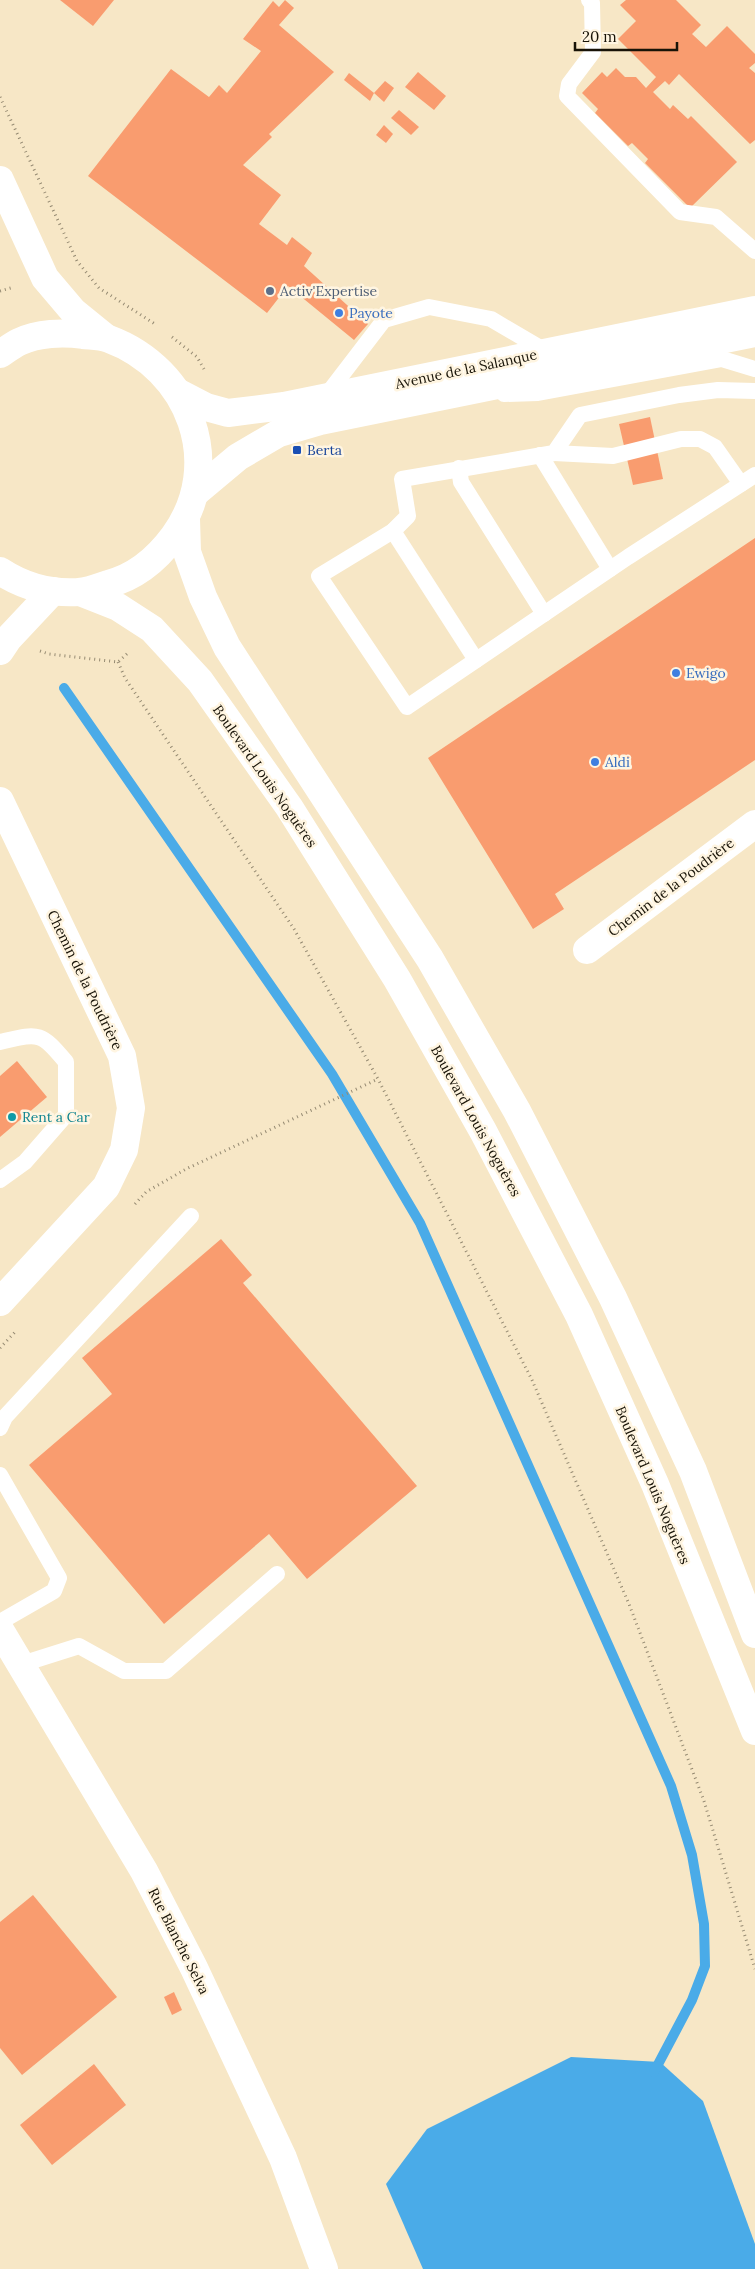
<svg xmlns="http://www.w3.org/2000/svg" width="755" height="2269" font-family="Lora,serif">
<style>
.water{fill:#4aabe8}
.lines{fill:none;stroke-linecap:round;stroke-linejoin:round}
.stream{stroke:#4aabe8;stroke-width:10}
.building{fill:#f99c6f}
.path{stroke:#958a72;stroke-width:3;stroke-dasharray:1 4;stroke-linecap:butt}
.lane{stroke:#fff;stroke-width:16}
.street{stroke:#fff;stroke-width:28}
.secondary{stroke:#fff;stroke-width:28}
.service-dot{fill:#5c6f8a;stroke:#fff5e1;stroke-width:2}
.shop-dot{fill:#3f7fe0;stroke:#fff5e1;stroke-width:2}
.transit-dot{fill:#1a4fb4;stroke:#fff5e1;stroke-width:2}
.culture-dot{fill:#0f9aa8;stroke:#fff5e1;stroke-width:2}
.labels{text-anchor:middle;dominant-baseline:central;stroke-width:5;stroke-linejoin:round;paint-order:stroke}
.service-label{font-size:14px;fill:#4e5e75;stroke:#fff5e1;text-anchor:start}
.shop-label{font-size:14px;fill:#366cbe;stroke:#fff5e1;text-anchor:start}
.street-label{font-size:14px;fill:#181307;stroke:#fff5e1}
.transit-label{font-size:14px;fill:#164399;stroke:#fff5e1;text-anchor:start}
.culture-label{font-size:14px;fill:#0d838f;stroke:#fff5e1;text-anchor:start}
</style>
<rect width="100%" height="100%" fill="#f7e7c6"/>
<path class="water" d="M571,2057L660,2062L703,2101L755,2244V2269H423L386,2184L427,2129Z"/>
<g class="lines">
<path class="stream" d="M64,688L332,1074L420,1223L671,1786L692,1855L704,1924L705,1966L692,2000L654,2072"/>
</g>
<g class="building">
<path d="M60,0H114L93,26Z"/>
<path d="M285,0L294,8L279,25L334,72L269,134L272,137L243,165L281,195L259,224L287,245L292,237L312,253L304,266L368,324L354,340L288,286L267,313L88,176L171,69L209,97L219,85L227,93L261,51L243,39L273,1L279,7Z"/>
<path d="M626,0H676L701,25L692,34L706,47L727,26L755,54V63L749,68L755,73V140L750,144L679,74L669,85L665,81L653,92L670,109L673,105L688,119L691,116L737,162L690,208L645,163L648,159L632,143L628,146L595,113L598,109L582,93L602,72L607,77L616,68L625,77H636L646,88L656,77L618,39L636,21L620,5Z"/>
<path d="M418,72L446,96L434,110L405,87Z"/>
<path d="M349,73L374,93L370,101L344,80Z"/>
<path d="M385,81L394,88L384,102L374,93Z"/>
<path d="M399,110L419,127L411,135L391,118Z"/>
<path d="M384,125L393,134L386,143L376,135Z"/>
<path d="M650,417L663,479L633,485L619,424Z"/>
<path d="M755,538V760L555,894L564,909L533,929L428,758Z"/>
<path d="M17,1061L47,1097L0,1137V1076Z"/>
<path d="M221,1239L252,1275L243,1283L417,1486L307,1579L269,1534L164,1624L29,1465L112,1394L82,1358Z"/>
<path d="M33,1895L117,1997L22,2075L0,2048V1922Z"/>
<path d="M174,1992L182,2010L172,2015L164,1997Z"/>
<path d="M94,2064L126,2105L52,2165L20,2125Z"/>
</g>
<g class="lines">
<g class="path">
<path d="M0,97L77,261L99,288L155,324"/>
<path d="M0,291L14,287"/>
<path d="M172,337L197,357L204,369"/>
<path d="M40,651L49,654L118,662L129,652"/>
<path d="M118,662L125,678L294,929L378,1079L532,1380L629,1604L704,1801L755,1969"/>
<path d="M135,1204L146,1192L186,1169L378,1079"/>
<path d="M0,1348L16,1331"/>
</g>
<g class="lane">
<path d="M589,0L592,3L593,52L569,84L567,96L680,212L716,217L755,251"/>
<path d="M755,391L718,390L679,395L580,415L554,453L402,479L408,516L393,531L319,576L407,707L628,557L755,475"/>
<path d="M504,394L538,393L722,359L755,369"/>
<path d="M325,397L384,320L429,307L491,319L547,352"/>
<path d="M554,453L613,456L681,439H700L715,447L741,484"/>
<path d="M540,455L610,569"/>
<path d="M459,468L461,482L544,614"/>
<path d="M393,531L476,660"/>
<path d="M0,1042C39,1033 40,1031 66,1062V1115L25,1162L0,1180"/>
<path d="M0,1428L5,1417L191,1216"/>
<path d="M0,1475L59,1578L54,1591L0,1622"/>
<path d="M22,1664L79,1646L124,1671H166L277,1574"/>
</g>
<g class="street">
<path d="M0,651L8,639L53,591"/>
<path d="M0,801L122,1056L131,1108L124,1150L106,1187L0,1302"/>
<path d="M587,950L755,824"/>
<path d="M0,1630L144,1871L194,1968L283,2158L324,2269"/>
</g>
<g class="secondary">
<path d="M0,180L45,278L73,311L105,337"/>
<path d="M0,354C6,350 13,345 19,342C38,333 63,332 83,335C91,336 101,336 109,339C190,369 226,464 174,536C157,559 136,577 108,584C99,587 89,591 79,592C51,594 23,586 0,571"/>
<path d="M179,393L206,407L228,413L284,406L755,310"/>
<path d="M195,493L238,457L279,433L320,421L755,333"/>
<path d="M186,519L187,552L203,597L227,647L430,959L517,1111L613,1298L693,1471L755,1634"/>
<path d="M80,592L118,607L152,629L200,681L289,807L397,979L483,1131L579,1315L655,1484L755,1731"/>
</g>
</g>
<circle class="service-dot" cx="270" cy="291" r="5"/>
<g class="shop-dot">
<circle cx="339" cy="313" r="5"/>
<circle cx="676" cy="673" r="5"/>
<circle cx="595" cy="762" r="5"/>
</g>
<rect class="transit-dot" x="292" y="445" width="10" height="10" rx="2.5"/>
<circle class="culture-dot" cx="12" cy="1117" r="5"/>
<g class="labels">
<g class="service-label">
<text x="280" y="291">Activ'Expertise</text>
</g>
<g class="shop-label">
<text x="349" y="313">Payote</text>
<text x="686" y="673">Ewigo</text>
<text x="605" y="762">Aldi</text>
</g>
<g class="street-label">
<text transform="translate(466 369) rotate(-12)">Avenue de la Salanque</text>
<text transform="translate(265 776) rotate(55)">Boulevard Louis Noguères</text>
<text transform="translate(671 887) rotate(-37)">Chemin de la Poudrière</text>
<text transform="translate(85 980) rotate(64)">Chemin de la Poudrière</text>
<text transform="translate(476 1121) rotate(61)">Boulevard Louis Noguères</text>
<text transform="translate(653 1485) rotate(67)">Boulevard Louis Noguères</text>
<text transform="translate(179 1941) rotate(63)">Rue Blanche Selva</text>
</g>
<g class="transit-label">
<text x="307" y="450">Berta</text>
</g>
<g class="culture-label">
<text x="22" y="1117">Rent a Car</text>
</g>
</g>
<path d="M575 42v8h102v-8" fill="none" stroke="#181307" stroke-width="2.5"/>
<text x="582" y="42" font-size="15" fill="#181307" stroke="#fff5e1" stroke-width="4" paint-order="stroke">20 m</text>
</svg>
